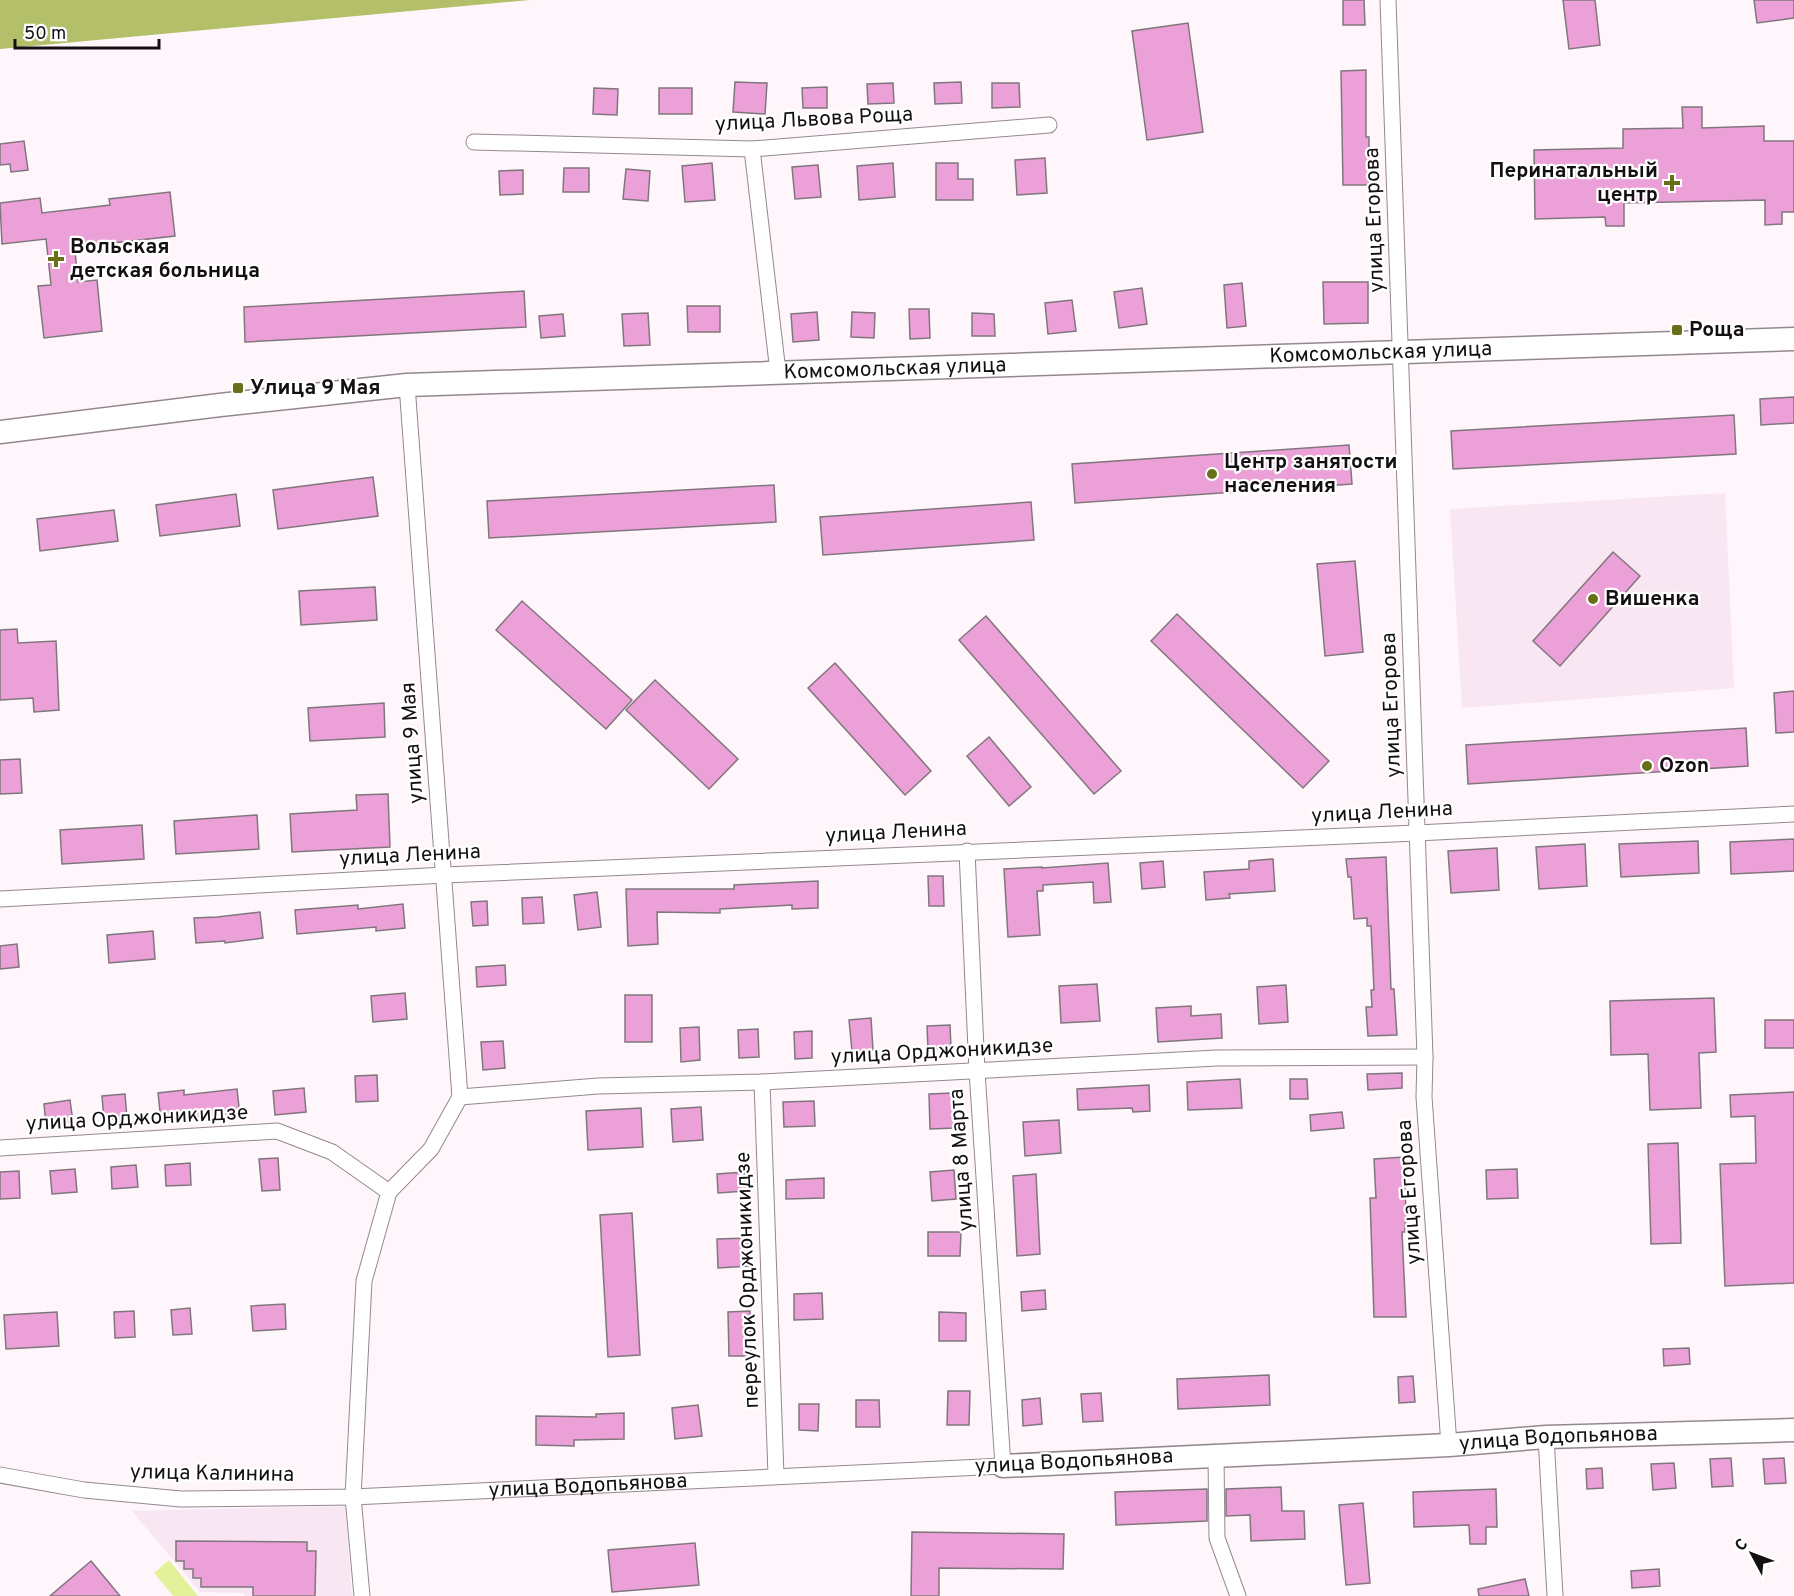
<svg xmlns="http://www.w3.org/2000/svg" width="1794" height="1596" font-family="Overpass,sans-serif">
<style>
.built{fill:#f9e6f3}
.green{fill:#e3f19a}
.forest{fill:#b3c069}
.building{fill:#eba0d7;stroke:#81767e;stroke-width:1.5}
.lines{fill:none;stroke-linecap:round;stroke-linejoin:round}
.street-casing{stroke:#948890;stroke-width:17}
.secondary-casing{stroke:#948890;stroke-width:25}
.street{stroke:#fff;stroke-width:15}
.secondary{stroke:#fff;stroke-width:22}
.poi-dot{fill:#677019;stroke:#fff;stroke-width:2}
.labels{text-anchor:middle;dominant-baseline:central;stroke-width:4.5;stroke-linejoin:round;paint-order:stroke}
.street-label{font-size:21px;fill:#130f12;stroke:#fff}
.poi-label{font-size:21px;font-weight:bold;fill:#130f12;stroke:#fff;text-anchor:start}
</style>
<rect width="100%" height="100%" fill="#fef6fb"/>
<g class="built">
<path d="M1725,493L1734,688L1462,708L1450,509Z"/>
<path d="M345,1506L352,1596H244V1593L200,1592L132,1511Z"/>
</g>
<path class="green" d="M169,1560L198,1596H173L154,1573Z"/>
<path class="forest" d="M0,0H530L0,49Z"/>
<g class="building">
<path d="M1343,0H1364L1365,25H1343Z"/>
<path d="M1563,0H1595L1600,45L1569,49Z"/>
<path d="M1754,0H1794V18L1757,23Z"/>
<path d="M1188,23L1203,132L1147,140L1132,31Z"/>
<path d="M1366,70V137H1369V185H1343L1341,71Z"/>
<path d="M735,82L767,83L765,114L733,112Z"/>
<path d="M961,82L962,103L935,104L934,83Z"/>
<path d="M893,83L894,103L868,104L867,84Z"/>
<path d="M992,83H1019L1020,107L992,108Z"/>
<path d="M827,87V108H803L802,88Z"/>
<path d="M594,88L618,89L617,115L593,114Z"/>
<rect x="659" y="88" width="33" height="26"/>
<path d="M1682,107H1702V128L1764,126V141H1794V212H1782V224L1765,225V200L1624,203V226H1606L1605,217L1535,219L1534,150L1623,148V129L1683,128Z"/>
<path d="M24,141L28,170L11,172L10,164L0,165V144Z"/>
<path d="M1045,158L1047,193L1017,195L1015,160Z"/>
<path d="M712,163L715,200L685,202L682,166Z"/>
<path d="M893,163L895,197L859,200L857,166Z"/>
<path d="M936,163H958V179H973V200H936Z"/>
<path d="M818,165L821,197L795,199L792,167Z"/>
<path d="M564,168H589V192H563Z"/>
<path d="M626,169L650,171L648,201L623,199Z"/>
<path d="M523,170V194L500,195L499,171Z"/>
<path d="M170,192L175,236L104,244V248L75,251L78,282L97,280L102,331L44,338L38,286L51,285L46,239L2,244L0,203L40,198L42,213L110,205L109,199Z"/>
<path d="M1323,282H1368V323L1324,324Z"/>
<path d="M1242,283L1246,326L1227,328L1224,285Z"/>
<path d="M1142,288L1147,324L1119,328L1114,292Z"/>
<path d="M524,291L526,327L245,342L244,307Z"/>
<path d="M1072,300L1076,331L1048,334L1045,303Z"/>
<path d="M687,306H720V332H688Z"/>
<path d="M909,309H929L930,338L910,339Z"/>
<path d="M817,312L819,340L793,342L791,314Z"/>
<path d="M852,312L875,313L874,338L851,337Z"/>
<path d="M648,313L650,345L624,346L622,314Z"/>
<path d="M972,313L994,314L995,336H972Z"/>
<path d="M563,314L565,336L541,338L539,316Z"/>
<path d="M1794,397V423L1761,425L1760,399Z"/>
<path d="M1734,415L1736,454L1453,469L1451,431Z"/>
<path d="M1349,445L1352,484L1075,503L1072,464Z"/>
<path d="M373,477L378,516L278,529L273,490Z"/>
<path d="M774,485L776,522L489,538L487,501Z"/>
<path d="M236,494L240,526L160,536L156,505Z"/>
<path d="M1031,502L1034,540L823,555L820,517Z"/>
<path d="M114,510L118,541L40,551L37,519Z"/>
<path d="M1613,552L1640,576L1560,666L1533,641Z"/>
<path d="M1355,561L1363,652L1325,656L1317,564Z"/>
<path d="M375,587L377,620L301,625L299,591Z"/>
<path d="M522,601L632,700L606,729L496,630Z"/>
<path d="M1177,614L1329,761L1303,788L1151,641Z"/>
<path d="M986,616L1121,771L1094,794L959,640Z"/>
<path d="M17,629L18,643L56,641L59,710L34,712L33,698L0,700V630Z"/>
<path d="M835,663L931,771L905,795L808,688Z"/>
<path d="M655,680L738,759L709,789L626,710Z"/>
<path d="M1794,691V732L1776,733L1774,693Z"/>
<path d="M384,703L385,737L310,741L308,708Z"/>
<path d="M1746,728L1748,766L1468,784L1466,745Z"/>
<path d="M989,737L1031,787L1009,806L967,756Z"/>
<path d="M20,759L22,793L0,794V760Z"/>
<path d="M388,794L390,847L292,852L290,814L357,810L356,795Z"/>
<path d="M257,815L259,849L176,854L174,821Z"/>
<path d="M142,825L144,859L62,864L60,830Z"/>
<path d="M1794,839V871L1731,874L1730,842Z"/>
<path d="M1698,841L1699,873L1621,877L1619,844Z"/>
<path d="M1585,844L1587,886L1539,889L1536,847Z"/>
<path d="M1497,848L1499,890L1451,893L1448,851Z"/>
<path d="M1386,857L1391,989H1394L1397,1035L1368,1036L1366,1007H1372L1371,990H1374L1371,926H1367V918L1354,919L1351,877H1348L1346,859Z"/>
<path d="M1273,859L1275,891L1229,894L1230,898L1206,900L1204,872L1249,869V861Z"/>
<path d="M1163,861L1165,887L1142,889L1140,863Z"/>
<path d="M1108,863L1111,902L1094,903L1093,882L1043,885V891H1037L1040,935L1008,937L1004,869L1042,867V868Z"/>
<path d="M928,876H943L944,906H929Z"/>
<path d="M818,881V908L792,909V905L720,909V913L657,912L658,944L628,946L626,889H734V885Z"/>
<path d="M597,892L601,927L578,930L574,895Z"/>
<path d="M542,897L544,923L523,924L522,898Z"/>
<path d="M487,901L488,925L473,926L471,902Z"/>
<path d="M403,904L405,928L376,931V927L297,934L295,910L358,905V909Z"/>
<path d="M260,912L263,938L225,943V941L196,943L194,918L217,917Z"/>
<path d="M153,931L155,959L109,963L107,935Z"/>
<path d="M17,944L19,967L0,969V946Z"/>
<path d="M505,965L506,985L477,987L476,967Z"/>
<path d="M1097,984L1100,1021L1061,1023L1059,986Z"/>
<path d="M1286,985L1288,1022L1259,1024L1257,987Z"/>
<path d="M405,993L407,1019L373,1022L371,996Z"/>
<rect x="625" y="995" width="27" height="47"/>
<path d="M1714,998L1716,1052L1699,1053L1701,1108L1650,1110L1648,1054L1611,1055L1610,1001Z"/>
<path d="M1191,1006V1016L1221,1014L1222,1038L1158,1042L1156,1008Z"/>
<path d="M871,1018L873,1050L852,1051L849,1020Z"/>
<rect x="1765" y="1020" width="29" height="28"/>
<path d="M950,1025L951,1048L928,1049L927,1026Z"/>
<path d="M699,1027L700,1060L681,1062L680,1028Z"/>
<path d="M758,1029L759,1057L739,1058L738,1030Z"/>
<path d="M812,1031V1058L795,1059L794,1032Z"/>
<path d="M503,1041L505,1068L483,1070L481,1042Z"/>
<path d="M1402,1073V1088L1368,1090L1367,1074Z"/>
<path d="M377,1075L378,1101L356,1102L355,1076Z"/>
<path d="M1240,1079L1242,1108L1188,1110L1187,1082Z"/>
<path d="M1290,1079H1307L1308,1099H1290Z"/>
<path d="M1149,1085L1150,1111L1133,1112L1132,1108L1078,1110L1077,1089Z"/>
<path d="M304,1088L306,1112L275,1115L273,1091Z"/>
<path d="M237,1089L240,1116L215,1119L214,1115L161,1121L158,1093L184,1090V1095Z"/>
<path d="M1794,1092V1283L1725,1286L1720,1164L1756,1163L1755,1116L1731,1117L1730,1095Z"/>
<path d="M952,1093L954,1128L930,1129L929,1094Z"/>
<path d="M125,1094L127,1118L104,1120L102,1096Z"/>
<path d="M70,1100L73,1122L46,1125L44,1104Z"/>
<path d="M814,1101L815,1126L784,1127L783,1102Z"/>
<path d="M701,1107L703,1140L673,1142L671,1109Z"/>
<path d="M641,1108L643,1147L588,1150L586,1111Z"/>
<path d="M1342,1112L1344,1128L1311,1131L1310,1115Z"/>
<path d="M1059,1120L1061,1153L1025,1156L1023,1122Z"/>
<path d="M1678,1143L1681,1243L1651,1244L1648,1144Z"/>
<path d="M1404,1157L1406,1213L1405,1232H1402L1406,1317H1374L1370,1198H1376L1374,1159Z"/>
<path d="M278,1158L280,1190L262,1191L259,1159Z"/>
<path d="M190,1163L191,1185L166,1186L165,1165Z"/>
<path d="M136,1165L138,1187L112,1189L111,1167Z"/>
<path d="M75,1169L77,1192L52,1194L50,1171Z"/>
<path d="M1517,1169L1518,1198L1487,1199L1486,1170Z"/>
<path d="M954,1170L956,1199L932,1201L930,1172Z"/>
<path d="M19,1171L20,1198L0,1199V1172Z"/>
<path d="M744,1172L745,1191L718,1193L717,1174Z"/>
<path d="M1036,1174L1040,1254L1017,1256L1013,1176Z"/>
<path d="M824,1178V1198L786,1199V1180Z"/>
<path d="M632,1213L640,1355L608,1357L600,1215Z"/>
<path d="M928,1232H961L960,1256H928Z"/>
<path d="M748,1238L749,1266L718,1268L717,1239Z"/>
<path d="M1045,1290L1046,1309L1022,1311L1021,1292Z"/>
<path d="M822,1293L823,1319L794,1320V1294Z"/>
<path d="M285,1304L286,1329L253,1331L251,1306Z"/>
<path d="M190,1308L192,1334L173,1335L171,1310Z"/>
<path d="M134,1311L135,1337L115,1338L114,1312Z"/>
<path d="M750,1311L751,1356H729L728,1312Z"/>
<path d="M57,1312L59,1346L6,1349L4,1315Z"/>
<path d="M939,1312L966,1313V1341H939Z"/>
<path d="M1689,1348L1690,1364L1664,1366L1663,1349Z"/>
<path d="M1269,1375L1270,1405L1178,1409L1177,1379Z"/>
<path d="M1413,1376L1415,1402L1399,1403L1398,1377Z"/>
<path d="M948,1391H970L969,1425H947Z"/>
<path d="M1101,1393L1103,1421L1083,1422L1081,1394Z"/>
<path d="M1040,1398L1042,1424L1023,1426L1022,1400Z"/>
<path d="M856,1400H879L880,1427H856Z"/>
<path d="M799,1404H819L818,1431L799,1430Z"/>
<path d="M698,1405L702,1436L675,1439L672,1408Z"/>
<path d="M624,1413V1439L574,1440V1446L536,1445V1416L596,1417V1414Z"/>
<path d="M1731,1458L1733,1486L1712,1487L1710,1459Z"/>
<path d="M1784,1458L1786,1483L1765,1484L1763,1459Z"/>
<path d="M1674,1463L1676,1488L1653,1490L1651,1464Z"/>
<path d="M1602,1468L1603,1488L1587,1489L1586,1469Z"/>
<path d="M1281,1487L1282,1511H1304L1305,1539L1251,1541L1250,1515L1226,1516V1489Z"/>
<path d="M1207,1489V1521L1116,1525L1115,1492Z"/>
<path d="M1496,1489L1497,1527H1486V1544H1470L1469,1525L1414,1527L1413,1492Z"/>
<path d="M1363,1503L1370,1583L1346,1585L1339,1505Z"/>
<path d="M912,1532L1064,1534L1063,1569L939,1568V1596H911Z"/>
<path d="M176,1541L307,1542V1551H316L315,1596H253V1587H201V1578H193V1569H184V1561H176Z"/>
<path d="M695,1543L699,1585L612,1592L608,1550Z"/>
<path d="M91,1561L120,1596H50Z"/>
<path d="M1659,1569L1660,1586L1632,1588L1631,1571Z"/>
<path d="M1525,1579L1529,1596H1479L1478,1589Z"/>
</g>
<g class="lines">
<g class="street-casing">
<g id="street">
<path d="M1388,0L1425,1057L1424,1097L1449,1445"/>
<path d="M474,142L752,149L1049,125"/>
<path d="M752,149L778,372"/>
<path d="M407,385L460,1097"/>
<path d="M0,899L445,875L1417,833L1794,814"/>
<path d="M762,1082L776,1475"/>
<path d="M460,1097L598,1086L762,1082L1217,1058L1425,1057"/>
<path d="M0,1148L277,1131L332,1152L389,1192"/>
<path d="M1546,1437L1555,1596"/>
<path d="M1216,1456L1217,1538L1238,1596"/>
<path id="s1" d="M0,1475L84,1490L181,1499L353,1497L1003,1466L977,1071L967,851"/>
<path d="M362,1596L353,1497L364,1281L389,1192L431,1149L460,1097"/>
</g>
</g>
<g class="secondary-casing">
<g id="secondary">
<path id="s2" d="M0,432L220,405L407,385L1794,339"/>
<path id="s3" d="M1003,1466L1449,1445L1546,1437L1794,1430"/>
</g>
</g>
<use href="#street" class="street"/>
<use href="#secondary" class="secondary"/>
</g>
<g class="poi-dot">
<path d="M1669 174h6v6h6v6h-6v6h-6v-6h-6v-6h6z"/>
<path d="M53 250h6v6h6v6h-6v6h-6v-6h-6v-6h6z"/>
<rect x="1671" y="324" width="12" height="12" rx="3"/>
<rect x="232" y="382" width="12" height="12" rx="3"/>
<circle cx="1212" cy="474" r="6"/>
<circle cx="1593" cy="599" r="6"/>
<circle cx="1647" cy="766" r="6"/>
</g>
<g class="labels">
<g class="street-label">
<text transform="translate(814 120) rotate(-3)">улица Львова Роща</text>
<text transform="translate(1375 220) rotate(-92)">улица Егорова</text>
<text stroke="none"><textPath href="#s2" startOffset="1384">Комсомольская улица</textPath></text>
<text stroke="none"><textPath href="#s2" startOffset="898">Комсомольская улица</textPath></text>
<text transform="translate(1392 705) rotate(-92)">улица Егорова</text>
<text transform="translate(413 743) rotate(-94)">улица 9 Мая</text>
<text transform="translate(1382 813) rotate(-3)">улица Ленина</text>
<text transform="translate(896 833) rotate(-3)">улица Ленина</text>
<text transform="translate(410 856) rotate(-3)">улица Ленина</text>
<text transform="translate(942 1052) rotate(-3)">улица Орджоникидзе</text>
<text transform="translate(137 1119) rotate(-3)">улица Орджоникидзе</text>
<text transform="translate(962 1160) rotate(-94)">улица 8 Марта</text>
<text transform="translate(1410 1192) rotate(-94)">улица Егорова</text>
<text transform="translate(748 1280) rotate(-92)">переулок Орджоникидзе</text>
<text stroke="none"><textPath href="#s3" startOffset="556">улица Водопьянова</textPath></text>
<text transform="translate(1074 1462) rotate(-3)">улица Водопьянова</text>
<text transform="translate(212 1474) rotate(1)">улица Калинина</text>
<text stroke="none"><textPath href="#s1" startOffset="590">улица Водопьянова</textPath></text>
</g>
<g class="poi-label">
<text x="1658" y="171" text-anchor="end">Перинатальный<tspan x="1658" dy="24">центр</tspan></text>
<text x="70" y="247">Вольская<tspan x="70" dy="24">детская больница</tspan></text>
<text x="1689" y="330">Роща</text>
<text x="250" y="388">Улица 9 Мая</text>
<text x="1224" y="462">Центр занятости<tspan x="1224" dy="24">населения</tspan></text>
<text x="1605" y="599">Вишенка</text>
<text x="1659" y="766">Ozon</text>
</g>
</g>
<g transform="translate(1752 1554) rotate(311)" stroke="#ffffff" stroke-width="4.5" paint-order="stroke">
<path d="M0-4.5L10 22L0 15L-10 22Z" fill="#130f12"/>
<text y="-9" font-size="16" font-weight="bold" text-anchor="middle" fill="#130f12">С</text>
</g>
<path d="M15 39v9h144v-9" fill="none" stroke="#130f12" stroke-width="3"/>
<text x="24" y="39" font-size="18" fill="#130f12" stroke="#ffffff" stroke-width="4.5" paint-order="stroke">50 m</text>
</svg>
